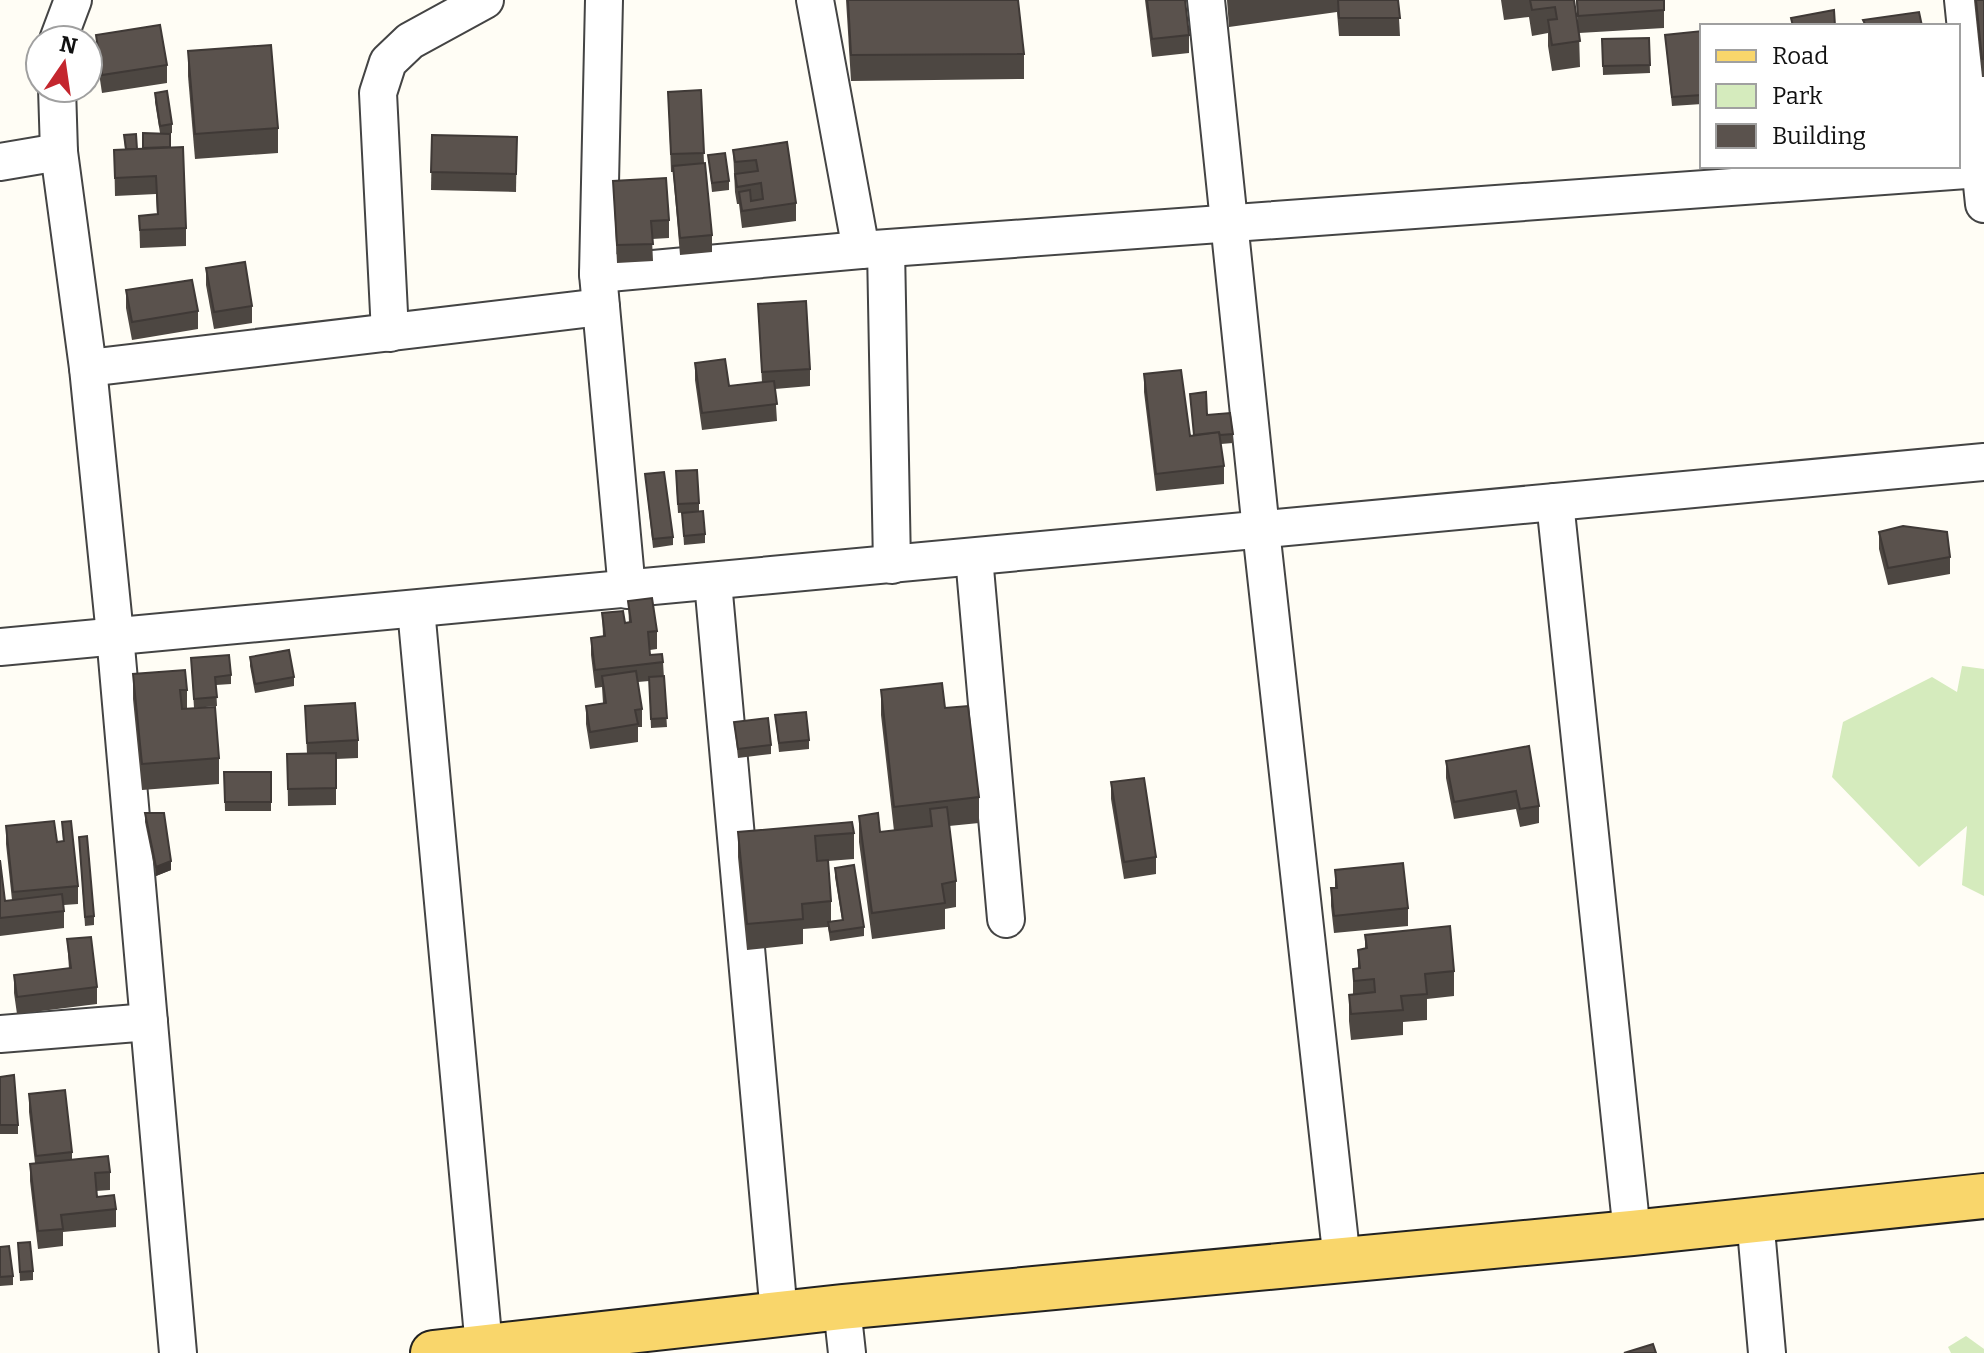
<svg xmlns="http://www.w3.org/2000/svg" width="1984" height="1353" font-family="Bitter,serif">
<style>
.green{fill:#d5ebbd}
.lines{fill:none;stroke-linecap:round;stroke-linejoin:round}
.street-casing{stroke:#444;stroke-width:40}
.primary-casing{stroke:#222;stroke-width:48}
.street{stroke:#fff;stroke-width:36}
.primary{stroke:#f9d66b;stroke-width:44}
.wall{fill:#4d4742}
.shaded-wall{fill:#3f3936}
.building{fill:#5a524d;stroke:#3f3936;stroke-width:2}
</style>
<rect width="100%" height="100%" fill="#fffdf5"/>
<g class="green">
<path d="M1962,666L1984,669V896L1962,885L1967,826L1919,867L1832,777L1843,722L1932,677L1957,692Z"/>
<path d="M1966,1336L1984,1349V1353H1951L1948,1347Z"/>
</g>
<g class="lines">
<g class="street-casing">
<g id="street">
<path d="M604,0L598,274L627,590"/>
<path d="M815,0L861,250"/>
<path d="M1206,0L1261,530L1342,1261"/>
<path d="M1963,0L1984,204"/>
<path d="M58,40L73,0"/>
<path d="M57,88L59,152L88,368L115,635L178,1353"/>
<path d="M0,162L59,152"/>
<path d="M886,249L892,565"/>
<path d="M598,274L861,250L1980,169"/>
<path d="M390,333L378,93L388,62L410,41L485,0"/>
<path d="M88,368L601,307"/>
<path d="M1555,502L1632,1233"/>
<path d="M974,557L1006,919"/>
<path d="M713,582L779,1314"/>
<path d="M416,609L484,1347"/>
<path d="M0,647L1984,462"/>
<path d="M0,1034L149,1022"/>
<path d="M1755,1218L1767,1353"/>
<path d="M842,1307L847,1353"/>
</g>
</g>
<g class="primary-casing">
<path id="primary" d="M433,1353L842,1307L1632,1233L1984,1196"/>
</g>
<use href="#street" class="street"/>
<use href="#primary" class="primary"/>
</g>
<g class="wall">
<path d="M846,0H1018L1024,54V79L851,81Z"/>
<path d="M1145,0H1185L1189,35V53L1152,57Z"/>
<path d="M1227,0H1398L1400,36H1339L1337,12L1229,27Z"/>
<path d="M1501,0H1574L1578,27L1576,0H1664V28L1579,33L1580,67L1552,71L1548,46V33L1532,36L1529,17L1504,20Z"/>
<path d="M1974,0H1984V77H1982Z"/>
<path d="M1702,31V104L1672,106L1665,35Z"/>
<path d="M96,35L167,65V83L102,93L96,53Z"/>
<path d="M1649,38L1650,73L1603,75L1602,39Z"/>
<path d="M188,51L278,128V153L195,159L188,76Z"/>
<path d="M701,90L704,163L712,235V252L680,255L673,172H671L668,92Z"/>
<path d="M155,93L172,124V133L167,134L186,228V246L140,248L139,216L157,215L156,194L115,196L114,150L125,149L124,135L137,149L143,148L160,133L155,102Z"/>
<path d="M432,135L517,137L516,192L431,190Z"/>
<path d="M787,142L796,203V221L742,228L739,204H737L735,192L733,150Z"/>
<path d="M708,155L729,181V190L712,192Z"/>
<path d="M613,181L669,220V238L652,239L653,261L617,263Z"/>
<path d="M206,268L252,306V323L214,329L206,285Z"/>
<path d="M126,290L198,311V329L132,340L126,308Z"/>
<path d="M758,304L810,369V386L775,389L777,421L702,430L695,380V363L729,386L762,383Z"/>
<path d="M1144,374L1190,436L1194,435L1190,394L1207,415L1233,434V443L1221,444L1224,466V484L1156,491L1144,392Z"/>
<path d="M645,474L673,537V545L653,548Z"/>
<path d="M676,480L699,503V511L705,534V543L684,545L682,513L692,512L678,513Z"/>
<path d="M1879,532L1950,557V574L1888,585L1879,549Z"/>
<path d="M628,601L657,631V649L650,650V655L663,662L667,727L651,728L649,681L638,682L642,709V727H638V742L590,749L586,724V706L603,703L602,687L595,688L591,655V638L603,636L602,613L625,623H629Z"/>
<path d="M250,657L294,677V686L255,693L250,666Z"/>
<path d="M191,658L231,675V684L216,685L217,706L194,708Z"/>
<path d="M133,674L187,690V709L219,758V784L142,790L133,699Z"/>
<path d="M881,690L945,708L979,797V823L949,826L956,881V907L945,909V929L872,939L859,842V816L880,832L894,831L881,715Z"/>
<path d="M305,706L358,740V758L336,759V805L288,806L287,754H307Z"/>
<path d="M775,715L809,740V749L779,752Z"/>
<path d="M734,722L771,745V754L738,758Z"/>
<path d="M1529,746L1539,806V823L1520,827L1516,809L1454,819L1446,778V761Z"/>
<path d="M224,772H271V811H225Z"/>
<path d="M1111,782L1156,857V874L1124,879L1111,799Z"/>
<path d="M145,813L171,870L156,876L145,822Z"/>
<path d="M62,822L78,886V904L64,905V928L0,936V860L5,901L12,900L6,844V826L57,842L63,841Z"/>
<path d="M738,832L854,833V859L828,861L831,901V921L842,920L835,877V868L864,927V936L830,941L828,927L803,929V944L747,950L738,857Z"/>
<path d="M79,837L94,916V925L85,926Z"/>
<path d="M1335,870L1408,908V926L1334,933L1331,906V888H1335Z"/>
<path d="M1365,935L1454,971V996L1427,999V1020L1403,1022V1035L1351,1040L1349,1021V995L1353,994V969L1358,968V950L1365,949Z"/>
<path d="M67,939L97,987V1004L17,1014L14,993V975L69,969Z"/>
<path d="M0,1077L18,1125V1134H0Z"/>
<path d="M29,1094L72,1152V1160L110,1172V1190L96,1191L97,1197L116,1209V1227L63,1232V1246L38,1249L30,1181V1164L35,1163L29,1112Z"/>
<path d="M18,1243L33,1271V1280L20,1281Z"/>
<path d="M0,1247L13,1276V1285L0,1286Z"/>
</g>
<path class="shaded-wall" d="M171,861V870L156,876V867Z"/>
<g class="building">
<path d="M848,0H1018L1024,54L851,55Z"/>
<path d="M1147,0H1185L1189,35L1152,39Z"/>
<path d="M1338,0H1398L1400,18H1339Z"/>
<path d="M1530,0H1574L1580,41L1552,45L1548,20L1557,19L1555,7L1532,10Z"/>
<path d="M1577,0H1664V10L1578,16Z"/>
<path d="M1976,0H1984V59H1982Z"/>
<path d="M1834,10L1835,26H1793L1791,18Z"/>
<path d="M1919,12L1922,26H1866L1863,20Z"/>
<path d="M160,25L167,65L102,75L96,35Z"/>
<path d="M1702,31V95L1672,97L1665,35Z"/>
<path d="M1649,38L1650,65L1603,66L1602,39Z"/>
<path d="M271,45L278,128L195,134L188,51Z"/>
<path d="M701,90L704,153L671,154L668,92Z"/>
<path d="M167,91L172,124L160,126L155,93Z"/>
<path d="M143,133L170,134V147L143,148Z"/>
<path d="M136,134L137,149H126L124,135Z"/>
<path d="M432,135L517,137L516,174L431,172Z"/>
<path d="M787,142L796,203L742,211L739,192L750,190L751,201L763,199L761,183L737,187L735,174L758,171L756,160L735,162L733,150Z"/>
<path d="M183,147L186,228L140,230L139,216L158,214L156,176L115,178L114,150Z"/>
<path d="M725,153L729,181L712,183L708,155Z"/>
<path d="M705,163L712,235L680,238L673,166Z"/>
<path d="M666,178L669,220L651,221L653,244L617,245L613,181Z"/>
<path d="M245,262L252,306L214,312L206,268Z"/>
<path d="M192,280L198,311L132,322L126,290Z"/>
<path d="M806,301L810,369L762,372L758,304Z"/>
<path d="M725,359L729,386L774,381L777,404L702,413L695,363Z"/>
<path d="M1181,370L1190,436L1219,432L1224,466L1156,474L1144,374Z"/>
<path d="M1206,392L1207,415L1230,413L1233,434L1220,435L1219,432L1194,435L1190,394Z"/>
<path d="M697,470L699,503L678,504L676,471Z"/>
<path d="M664,472L673,537L653,539L645,474Z"/>
<path d="M703,511L705,534L684,536L682,513Z"/>
<path d="M1903,526L1947,532L1950,557L1888,568L1879,532Z"/>
<path d="M652,598L657,631L648,632L650,655L662,654L663,662L595,670L591,638L605,636L602,613L623,611L625,623L631,622L628,601Z"/>
<path d="M289,650L294,677L255,684L250,657Z"/>
<path d="M229,655L231,675L215,677L217,697L194,699L191,658Z"/>
<path d="M185,670L187,690H180L182,709L215,707L219,758L142,764L133,674Z"/>
<path d="M636,671L642,709L635,710L638,724L590,732L586,706L606,703L602,676Z"/>
<path d="M664,676L667,718L651,719L649,677Z"/>
<path d="M942,683L945,708L968,706L979,797L894,807L881,690Z"/>
<path d="M355,703L358,740L307,743L305,706Z"/>
<path d="M806,712L809,740L779,743L775,715Z"/>
<path d="M768,718L771,745L738,749L734,722Z"/>
<path d="M1529,746L1539,806L1520,809L1516,791L1454,802L1446,761Z"/>
<path d="M336,753V788L288,789L287,754Z"/>
<path d="M224,772H271V802H225Z"/>
<path d="M1144,778L1156,857L1124,862L1111,782Z"/>
<path d="M947,807L956,881L942,884L945,903L872,913L859,816L878,813L880,832L932,826L930,809Z"/>
<path d="M145,813H164L171,861L156,867Z"/>
<path d="M54,821L57,842L64,841L62,822L71,821L78,886L13,892L6,826Z"/>
<path d="M852,822L854,833L815,836L817,861L828,860L831,901L802,904L803,919L747,924L738,832Z"/>
<path d="M87,836L94,916L85,917L79,837Z"/>
<path d="M0,860L5,901L62,894L64,911L0,918Z"/>
<path d="M1403,863L1408,908L1334,916L1331,888H1337L1335,870Z"/>
<path d="M854,865L864,927L830,932L828,922L843,920L835,868Z"/>
<path d="M1450,926L1454,971L1425,974L1427,994L1401,996L1403,1010L1351,1014L1349,995L1375,992L1374,979L1354,981L1353,969L1360,968L1358,950L1367,948L1365,935Z"/>
<path d="M91,937L97,987L17,997L14,975L71,968L67,939Z"/>
<path d="M14,1075L18,1125H0V1077Z"/>
<path d="M65,1090L72,1152L36,1156L29,1094Z"/>
<path d="M108,1156L110,1172L95,1173L97,1197L114,1195L116,1209L61,1215L63,1229L38,1231L30,1164Z"/>
<path d="M30,1242L33,1271L20,1272L18,1243Z"/>
<path d="M9,1246L13,1276L0,1277V1247Z"/>
<path d="M1653,1344L1656,1353H1624Z"/>
</g>
<rect x="1700" y="24" width="260" height="144" fill="#ffffff" stroke="#a0a0a0" stroke-width="2"/>
<rect x="1716" y="50" width="40" height="12" fill="#f9d66b" stroke="#a0a0a0" stroke-width="2"/>
<text x="1772" y="64" font-size="24" fill="#111111">Road</text>
<rect x="1716" y="84" width="40" height="24" fill="#d5ebbd" stroke="#a0a0a0" stroke-width="2"/>
<text x="1772" y="104" font-size="24" fill="#111111">Park</text>
<rect x="1716" y="124" width="40" height="24" fill="#5a524d" stroke="#a0a0a0" stroke-width="2"/>
<text x="1772" y="144" font-size="24" fill="#111111">Building</text>
<g transform="translate(64 64) rotate(13)"><circle r="38" fill="#ffffff" stroke="#a0a0a0" stroke-width="2"/>
<path d="M0-6L14 30L0 20L-14 30Z" fill="#c4262e"/>
<text y="-12" font-size="22" font-weight="bold" text-anchor="middle" fill="#111111">N</text>
</g>
</svg>
